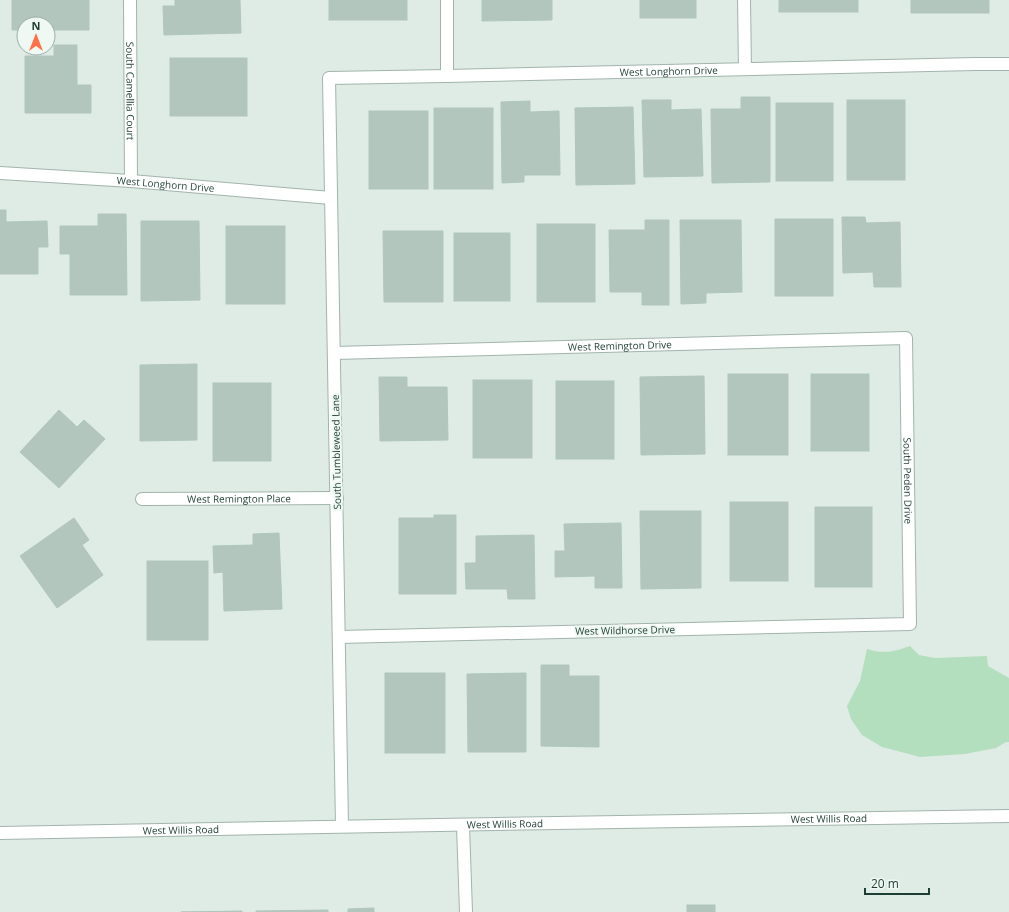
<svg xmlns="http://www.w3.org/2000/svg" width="1009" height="912" font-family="'Open Sans',sans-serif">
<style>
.green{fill:#b4dfbe}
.building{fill:#b3c6be;stroke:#b0c6bc}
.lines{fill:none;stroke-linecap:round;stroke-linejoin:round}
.minor-casing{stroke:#a1b4ac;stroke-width:14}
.minor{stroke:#fff;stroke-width:12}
.labels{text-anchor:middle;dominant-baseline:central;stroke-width:4;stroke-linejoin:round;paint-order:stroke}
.street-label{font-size:10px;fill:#1e3d34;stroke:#eff8f3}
</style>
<rect width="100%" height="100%" fill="#deece5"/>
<path class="green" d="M910,646L919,655L935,658L987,656L988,666L1009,678V742H1006L996,748L965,754L920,757L882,747L862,735L851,719L847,706L860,681L867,649C884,654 893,652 910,646Z"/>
<g class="building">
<path d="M12,0H89V30H48V24H24V30H12Z"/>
<path d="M175,0H240L241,33L164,35L163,6H175Z"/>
<rect x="329" y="0" width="78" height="20"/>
<path d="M482,0H552V20L482,21Z"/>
<rect x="640" y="0" width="56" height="18"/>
<rect x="779" y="0" width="79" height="12"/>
<rect x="911" y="0" width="78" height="13"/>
<path d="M54,45H77V85H91V113H25V56H54Z"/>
<rect x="170" y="58" width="77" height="58"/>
<path d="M741,97H770V182L712,183L711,109H741Z"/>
<path d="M642,100H671V110L701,109L703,176L644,177Z"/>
<rect x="847" y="100" width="58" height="80"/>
<path d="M530,101V112L559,111L560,175H524V182L502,183L501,102Z"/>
<rect x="776" y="103" width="57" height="78"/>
<path d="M633,107L635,184L576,185L575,108Z"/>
<rect x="434" y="108" width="59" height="81"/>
<rect x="369" y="111" width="59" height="78"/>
<path d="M0,210H6V222L47,221L48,247H38V274H0Z"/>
<path d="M98,214H126L127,295H70V254H60V226H98Z"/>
<path d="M842,217H865L866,223L900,222L901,287H874L873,272L843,273Z"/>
<rect x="775" y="219" width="58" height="77"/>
<path d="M645,220H669V305H642V292H610L609,230H645Z"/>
<path d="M680,220H741L742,292L706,293V303L681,304Z"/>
<path d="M141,221H199L200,300L141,301Z"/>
<rect x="537" y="224" width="58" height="78"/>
<rect x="226" y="226" width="59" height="78"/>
<path d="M383,231H443V302H384Z"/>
<rect x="454" y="233" width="56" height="68"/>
<path d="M197,364V440L140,441V365Z"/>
<rect x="728" y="374" width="60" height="81"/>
<rect x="811" y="374" width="58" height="77"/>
<path d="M704,376L705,454L641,455L640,377Z"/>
<path d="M379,377H407V387H447L448,440L380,441Z"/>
<rect x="473" y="380" width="59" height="78"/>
<rect x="556" y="381" width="58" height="78"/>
<rect x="213" y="383" width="58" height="78"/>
<path d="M59,410L77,427L84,420L105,439L59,488L20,452Z"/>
<rect x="730" y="502" width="58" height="79"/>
<rect x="815" y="507" width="57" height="80"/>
<path d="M640,511H701V588L641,589Z"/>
<path d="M434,515H456V594H399V518H434Z"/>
<path d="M74,518L89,540L82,545L103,575L57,608L20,556Z"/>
<path d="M621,523L622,588H595V576L555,577V551H565L564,524Z"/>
<path d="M279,533L282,609L224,611L223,572L214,573L213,546L253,545V534Z"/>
<path d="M534,535L535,599H508L507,589H466L465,563H476V536Z"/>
<rect x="147" y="561" width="61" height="79"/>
<path d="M541,665H569V676H599V747L541,746Z"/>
<rect x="385" y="673" width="60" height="80"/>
<path d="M526,673V752H468L467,674Z"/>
<rect x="687" y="905" width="28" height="7"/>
<path d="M374,908V912H348V909Z"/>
<path d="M328,910V912H256V911Z"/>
<path d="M242,911V912H181Z"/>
</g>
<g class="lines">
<g class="minor-casing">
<g id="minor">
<path id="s1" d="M130,0L131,181"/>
<path d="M447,0V76"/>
<path d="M744,0L745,69"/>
<path id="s2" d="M0,173L131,181L331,198"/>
<path id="s3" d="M334,353L906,338L910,624L339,637"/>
<path id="s4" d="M142,499L337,498"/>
<path id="s5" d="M342,826L329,78L447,76L975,64H1009"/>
<path d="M463,826L466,912"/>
<path id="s6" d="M0,833C336,827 673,820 1009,816"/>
</g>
</g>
<use href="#minor" class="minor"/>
</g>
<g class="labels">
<g class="street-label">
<text stroke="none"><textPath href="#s5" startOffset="1088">West Longhorn Drive</textPath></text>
<text stroke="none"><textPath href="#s1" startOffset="91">South Camellia Court</textPath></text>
<text stroke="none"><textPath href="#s2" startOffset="166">West Longhorn Drive</textPath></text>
<text stroke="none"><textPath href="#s3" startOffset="286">West Remington Drive</textPath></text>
<text transform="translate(336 452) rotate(-91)">South Tumbleweed Lane</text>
<text stroke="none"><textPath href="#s3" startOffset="715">South Peden Drive</textPath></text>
<text stroke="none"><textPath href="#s4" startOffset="97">West Remington Place</textPath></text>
<text transform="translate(625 630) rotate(-1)">West Wildhorse Drive</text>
<text stroke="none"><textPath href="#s6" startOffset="829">West Willis Road</textPath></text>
<text stroke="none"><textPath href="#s6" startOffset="505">West Willis Road</textPath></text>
<text stroke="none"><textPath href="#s6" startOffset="181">West Willis Road</textPath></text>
</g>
</g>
<g transform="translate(36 36)"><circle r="19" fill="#eff8f3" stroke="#9bada7"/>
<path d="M0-3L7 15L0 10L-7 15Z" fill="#ff7049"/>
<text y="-6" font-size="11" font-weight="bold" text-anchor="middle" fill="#1e3d34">N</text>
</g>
<path d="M865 888v6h64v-6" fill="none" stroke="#1e3d34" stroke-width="2"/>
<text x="871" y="888" font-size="12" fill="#1e3d34" stroke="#eff8f3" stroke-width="3" paint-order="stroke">20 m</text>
</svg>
